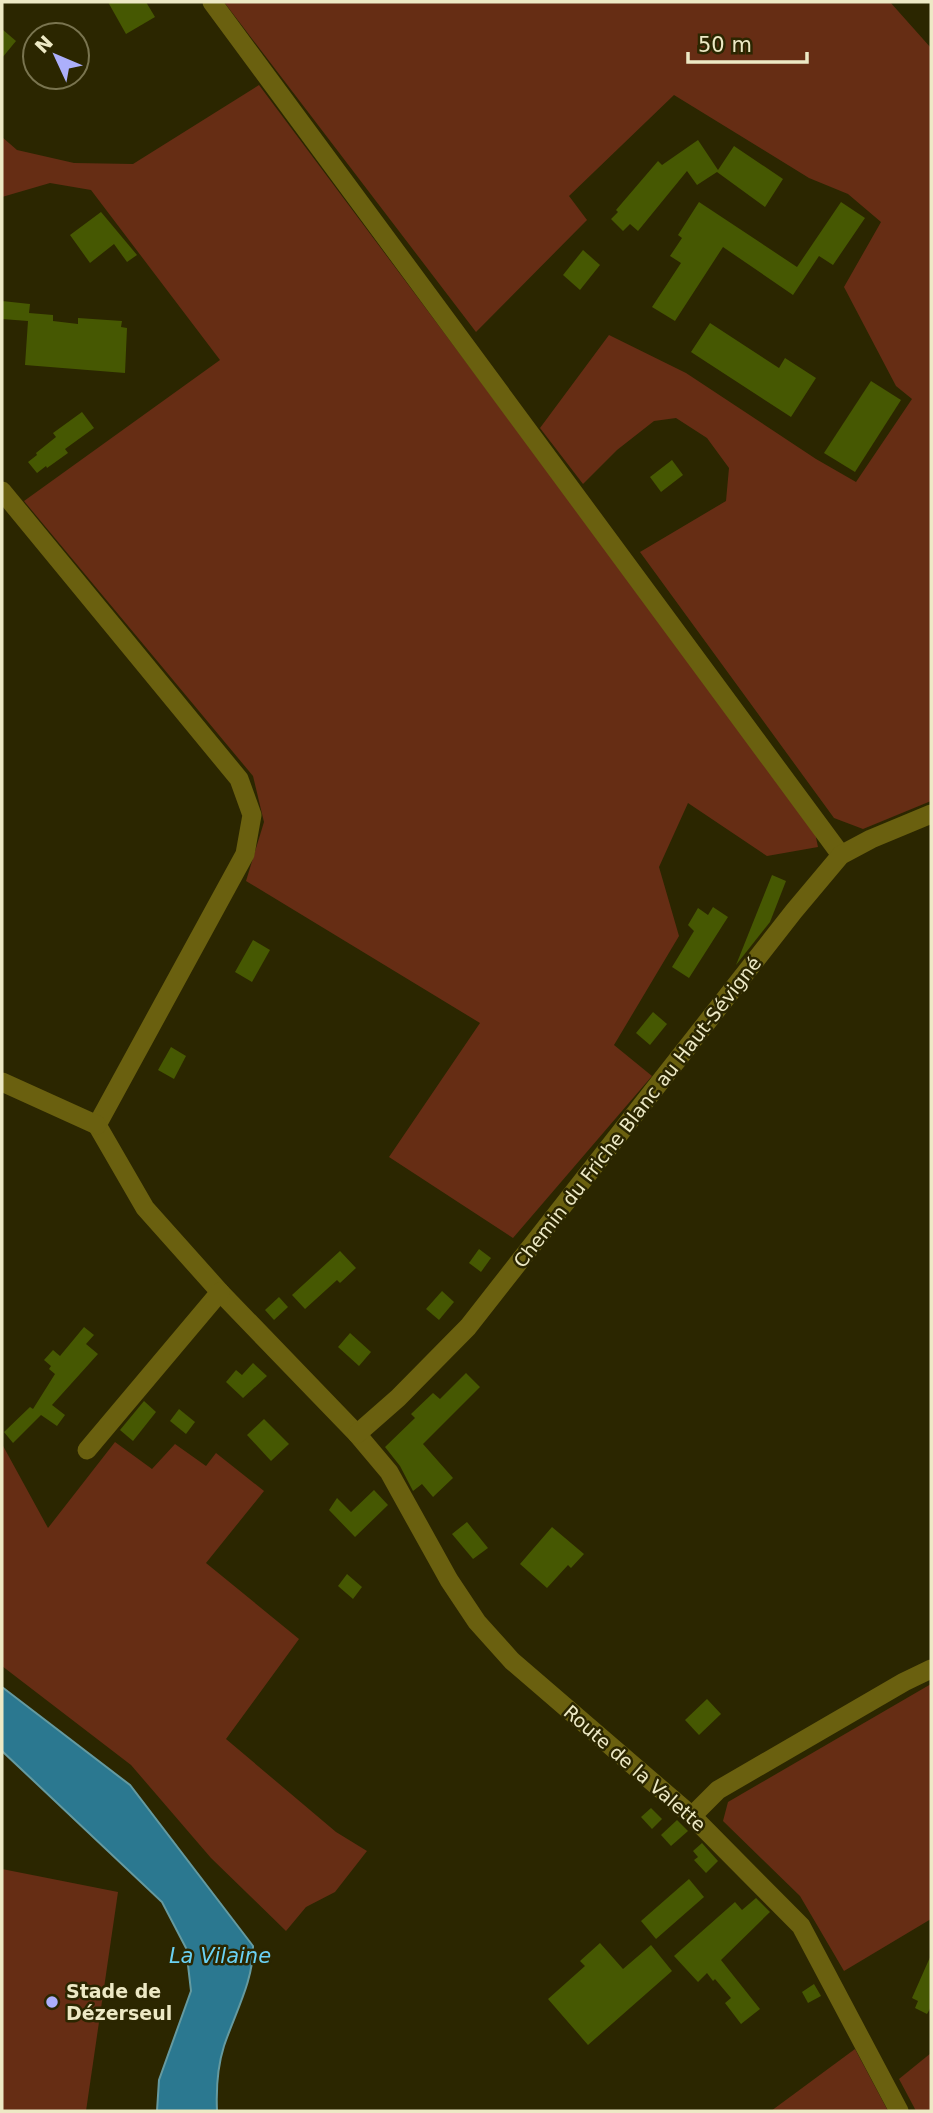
<svg xmlns="http://www.w3.org/2000/svg" width="933" height="2113" font-family="'DejaVu Sans',sans-serif">
<style>
.green{fill:#662d14}
.water{fill:#2b7890;stroke:#659aa0;stroke-width:2}
.building{fill:#465802}
.lines{fill:none;stroke-linecap:round;stroke-linejoin:round}
.minor{stroke:#6a600f;stroke-width:19}
.poi-dot{fill:#acaffb;stroke:#2b2600;stroke-width:2.5}
.labels{text-anchor:middle;dominant-baseline:central;stroke-width:5;stroke-linejoin:round;paint-order:stroke}
.street-label{font-size:19px;fill:#ede9c5;stroke:#2b2600}
.poi-label{font-size:19px;font-weight:bold;fill:#ede9c5;stroke:#2b2600;text-anchor:start}
.water-label{font-size:21px;font-style:italic;fill:#6bd2f4;stroke:#2b2600}
</style>
<rect width="100%" height="100%" fill="#2b2600"/>
<g class="green">
<path d="M224,2H890L931,48V801L863,829L834,818L640,552L726,501L729,468L707,438L676,418L654,421L617,450L583,484L540,428L609,335L686,373L816,459L856,482L912,399L896,386L844,287L881,222L848,194L809,178L674,95L569,196L587,220L476,332Z"/>
<path d="M259,85L814,828L818,847L767,856L688,803L659,867L679,936L614,1045L652,1076L513,1238L389,1157L480,1023L246,881L264,822L253,776L24,501L220,360L91,190L50,183L2,197V137L17,150L74,163L133,164Z"/>
<path d="M115,1442L152,1469L175,1444L206,1466L216,1453L264,1491L206,1563L299,1639L226,1739L336,1832L367,1851L335,1892L306,1907L286,1931L211,1858L131,1765L2,1666V1444L48,1528Z"/>
<path d="M931,1684V1919L844,1971L800,1896L723,1821L728,1802Z"/>
<path d="M2,1869L118,1892L86,2111H2Z"/>
<path d="M855,2049L888,2111H771Z"/>
<path d="M931,2053V2111H916L899,2079Z"/>
</g>
<path class="water" d="M2,1687L130,1785L253,1946C254,1980 235,2013 224,2046C217,2068 216,2088 217,2111H157L159,2080L191,1991L186,1948L162,1902L2,1751Z"/>
<g class="building">
<path d="M108,2H146L155,17L126,34Z"/>
<path d="M2,29L16,41L2,58Z"/>
<path d="M698,140L718,170L734,146L783,179L765,207L717,172L697,185L687,171L638,231L630,224L623,231L611,219L618,212L616,210L658,161L662,165Z"/>
<path d="M699,202L797,267L841,202L865,218L833,265L819,256L793,295L723,247L675,321L652,307L681,263L670,256L682,238L678,235Z"/>
<path d="M101,212L137,255L127,262L114,244L90,263L70,235Z"/>
<path d="M583,250L600,265L580,290L563,275Z"/>
<path d="M2,301L30,304L29,313L53,315V321L78,324V318L122,321L121,327L127,328L125,373L25,365L28,321L2,319Z"/>
<path d="M710,323L779,368L785,358L816,378L791,417L691,352Z"/>
<path d="M871,381L901,400L855,472L824,453Z"/>
<path d="M82,412L94,428L65,449L68,453L47,468L46,466L37,473L28,462L37,455L36,453L56,437L53,433Z"/>
<path d="M672,460L683,475L661,492L650,477Z"/>
<path d="M772,875L786,881L770,922L736,965Z"/>
<path d="M713,907L728,917L689,978L672,967L694,931L688,925L698,908L708,915Z"/>
<path d="M253,940L270,950L252,982L235,972Z"/>
<path d="M653,1012L667,1024L650,1045L636,1033Z"/>
<path d="M171,1047L186,1056L174,1079L158,1070Z"/>
<path d="M479,1249L491,1258L481,1272L469,1263Z"/>
<path d="M340,1251L356,1268L340,1283L337,1280L305,1309L292,1295Z"/>
<path d="M442,1291L454,1302L439,1320L426,1309Z"/>
<path d="M279,1297L288,1307L274,1320L265,1310Z"/>
<path d="M84,1327L94,1335L86,1344L98,1354L52,1405L65,1415L57,1426L41,1415L13,1443L4,1432L30,1407L33,1409L55,1374L49,1369L51,1366L44,1360L53,1350L60,1356Z"/>
<path d="M350,1333L371,1352L359,1366L338,1347Z"/>
<path d="M253,1363L267,1376L243,1398L226,1382L236,1370L242,1375Z"/>
<path d="M466,1373L480,1387L423,1444L453,1478L433,1497L422,1484L413,1491L400,1466L385,1447L415,1418L411,1414L433,1393L440,1399Z"/>
<path d="M144,1401L156,1412L133,1441L120,1430Z"/>
<path d="M179,1409L195,1422L186,1434L170,1421Z"/>
<path d="M264,1419L289,1444L271,1461L247,1435Z"/>
<path d="M374,1490L388,1505L355,1537L329,1510L337,1498L351,1512Z"/>
<path d="M467,1522L488,1548L473,1559L452,1534Z"/>
<path d="M552,1527L584,1554L571,1568L568,1565L547,1588L520,1564Z"/>
<path d="M347,1574L362,1587L353,1599L338,1586Z"/>
<path d="M707,1699L721,1714L699,1735L685,1720Z"/>
<path d="M651,1808L662,1819L652,1829L641,1817Z"/>
<path d="M677,1820L688,1831L671,1846L661,1835Z"/>
<path d="M702,1843L718,1861L706,1873L694,1860L698,1857L693,1851Z"/>
<path d="M689,1879L704,1897L656,1939L641,1921Z"/>
<path d="M756,1898L770,1912L721,1960L760,2009L741,2024L725,2003L731,1998L715,1979L713,1981L707,1973L698,1982L674,1956L735,1902L742,1910Z"/>
<path d="M600,1943L623,1969L651,1945L672,1971L588,2045L548,1999L585,1966L580,1961Z"/>
<path d="M931,1955V2007L927,2014L915,2008L918,2001L912,1998Z"/>
<path d="M814,1984L821,1996L808,2003L802,1992Z"/>
</g>
<g class="lines">
<g class="minor">
<path d="M212,2L841,855"/>
<path d="M2,491L239,779L252,815L245,854L97,1125L145,1208L220,1292L357,1434L389,1472L449,1580L477,1622L512,1661L692,1816L801,1926L899,2111"/>
<path d="M2,1082L97,1125"/>
<path d="M357,1434L398,1398L468,1327L794,911L841,855L871,839L931,814"/>
<path d="M87,1450L220,1292"/>
<path d="M692,1816L718,1790L904,1682L931,1669"/>
</g>
</g>
<circle class="poi-dot" cx="52" cy="2002" r="7"/>
<g class="labels">
<g class="street-label">
<text transform="translate(637 1112) rotate(-52)">Chemin du Friche Blanc au Haut-Sévigné</text>
<text transform="translate(635 1768) rotate(41)">Route de la Valette</text>
</g>
<g class="poi-label">
<text x="66" y="1991">Stade de<tspan x="66" dy="22">Dézerseul</tspan></text>
</g>
<g class="water-label">
<text x="220" y="1956">La Vilaine</text>
</g>
</g>
<rect width="933" height="2113" fill="none" stroke="#ede9c5" stroke-width="7"/>
<g transform="translate(56 56) rotate(314)"><circle r="33" fill="#2b2600" stroke="#79744f" stroke-width="2"/>
<path d="M0-5L12 26L0 18L-12 26Z" fill="#acaffb"/>
<text y="-10" font-size="19" font-weight="bold" text-anchor="middle" fill="#ede9c5">N</text>
</g>
<path d="M688 52v10h119v-10" fill="none" stroke="#ede9c5" stroke-width="3.5"/>
<text x="698" y="52" font-size="21" fill="#ede9c5" stroke="#2b2600" stroke-width="5" paint-order="stroke">50 m</text>
</svg>
